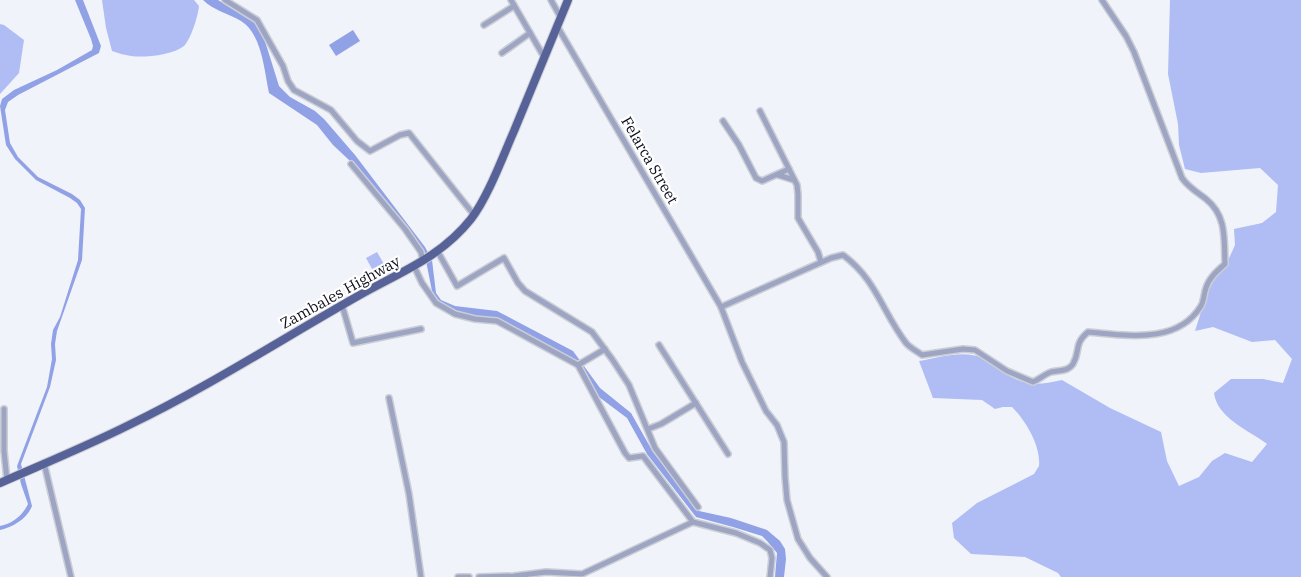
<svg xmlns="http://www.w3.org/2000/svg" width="1301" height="577" font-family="'IBM Plex Serif',serif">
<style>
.green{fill:#afbdf4}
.water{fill:#91a1e5}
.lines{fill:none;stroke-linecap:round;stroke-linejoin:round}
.minor-casing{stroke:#ccced6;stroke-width:8}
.primary-casing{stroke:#ccced6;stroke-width:10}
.minor{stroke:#9da5c3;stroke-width:5}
.primary{stroke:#576398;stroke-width:8}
.labels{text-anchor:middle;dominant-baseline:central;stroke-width:4.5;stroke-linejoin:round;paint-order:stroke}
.street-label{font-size:15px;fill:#0b0d18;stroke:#fff}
</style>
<rect width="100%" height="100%" fill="#f1f3fa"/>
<g class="green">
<path d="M102,0H194L199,6C198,16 191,39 184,46C173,55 144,58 131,56C124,55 118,53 112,51L106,28Z"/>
<path d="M1170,0H1301V577H1061L1058,573L1025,557L971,554L954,538L952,523L977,503L1034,474L1039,466C1041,446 1026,421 1012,407H1003L995,409L982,400L933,398L919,361C937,358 962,350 980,357C987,360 994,366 1000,370C1023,386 1035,386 1062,380L1110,408L1161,432L1167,461L1179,486L1199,477L1212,461L1225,453L1252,462L1267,444C1250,431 1217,418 1214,393L1231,379H1263L1283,383L1292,359L1275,340L1252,342L1213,327L1195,331L1210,283L1225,267L1235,245L1234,229L1262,223L1276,212L1278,185L1260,168L1201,173L1185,169L1179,145L1178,124L1168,74Z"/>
<path d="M0,24L4,25L24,40L19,73L0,94Z"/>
<path d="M377,252L388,271L377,278L366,258Z"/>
</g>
<g class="water">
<path d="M75,0H83L101,46L99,53L18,95L8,102L5,110L10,143L18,157L38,177L72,194L80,200L85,208L82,260L57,331L55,344L56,360L50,387L21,464L32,506C27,519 13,527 0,530V526C12,524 23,515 28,504L21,484L17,466L47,387L52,359L51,344L53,330L60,317L78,260L81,209L77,203L70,198L36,180L15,159L6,145L0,106L2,99L14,90L57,70L92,50L93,46L91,39Z"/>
<path d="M203,0H218L254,22L264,38L279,86L290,97L315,111L324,119L355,155L425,247L432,260L436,293L441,300L455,306L497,311L573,351L600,388L631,413L653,452L699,511L731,518L767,530L780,541L785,549L786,559L784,577H775L777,553L767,541L762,536L733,527L696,517L647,454L627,418L595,394L573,361L498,319L454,313L438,302L432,291L426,261L384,204L349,160L333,145L317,125L269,93C264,70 262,34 241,21C228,13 214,11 203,0Z"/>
<path d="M353,30L360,41L336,56L329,45Z"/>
</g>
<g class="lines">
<g class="minor-casing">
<g id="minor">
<path d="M225,0L257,20L283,66L288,81L294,90L331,110L357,141L370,151L400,135L409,133L474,215"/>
<path d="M511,0L544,57"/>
<path d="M551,0L561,18"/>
<path d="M484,25L514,6"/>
<path d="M557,26L721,307L742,362L766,411L777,425L784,442L785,477L787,500L798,539L810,558L827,577"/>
<path d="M502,53L530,33"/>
<path d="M760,111L789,169"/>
<path d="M723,121L739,145L756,178L762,181L789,169L797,185L798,194V218L818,252L821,262"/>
<path d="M351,164L405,229L421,252L423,261"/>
<path d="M778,175L794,180"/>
<path d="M438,252L457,286L504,258L518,283L525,291L592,332L612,359L629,385L655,448L698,507"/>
<path d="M414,266L422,283L436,303L455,314L475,319L497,321L578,365L625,453L629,458L643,456L693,522L736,533L760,543L770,550L772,558L770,577"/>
<path d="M342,305L353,343L421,329"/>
<path d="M721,307L831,258L843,255C876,279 883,313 906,343C910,348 917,351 922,355L963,349L975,350L1007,371L1033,382C1040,379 1045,374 1051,372C1058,370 1068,372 1073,364C1081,350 1073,345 1088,332C1126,335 1177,345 1201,306C1204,301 1204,293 1206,288C1209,278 1217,271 1225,264C1224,239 1227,216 1206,199C1197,192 1188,187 1182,178L1134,52L1126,36L1102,0"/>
<path d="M659,345L728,454"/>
<path d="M578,365L605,349"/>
<path d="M389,398L409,494L421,577"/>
<path d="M4,409V451L7,480"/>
<path d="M648,429L661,424L696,403"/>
<path d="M44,463L71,577"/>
<path d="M458,577H469"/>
<path d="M479,577L514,576L546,572L582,574L693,522"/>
</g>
</g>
<g class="primary-casing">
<path id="primary" d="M0,483C43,464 87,446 129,425C208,387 282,339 358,296C400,272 440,258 471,219C488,197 503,156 514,131C532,87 550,43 568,0"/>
</g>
<use href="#minor" class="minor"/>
<use href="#primary" class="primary"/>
</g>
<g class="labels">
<g class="street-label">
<text transform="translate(650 160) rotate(60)">Felarca Street</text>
<text transform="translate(340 292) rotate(-29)">Zambales Highway</text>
</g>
</g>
</svg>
